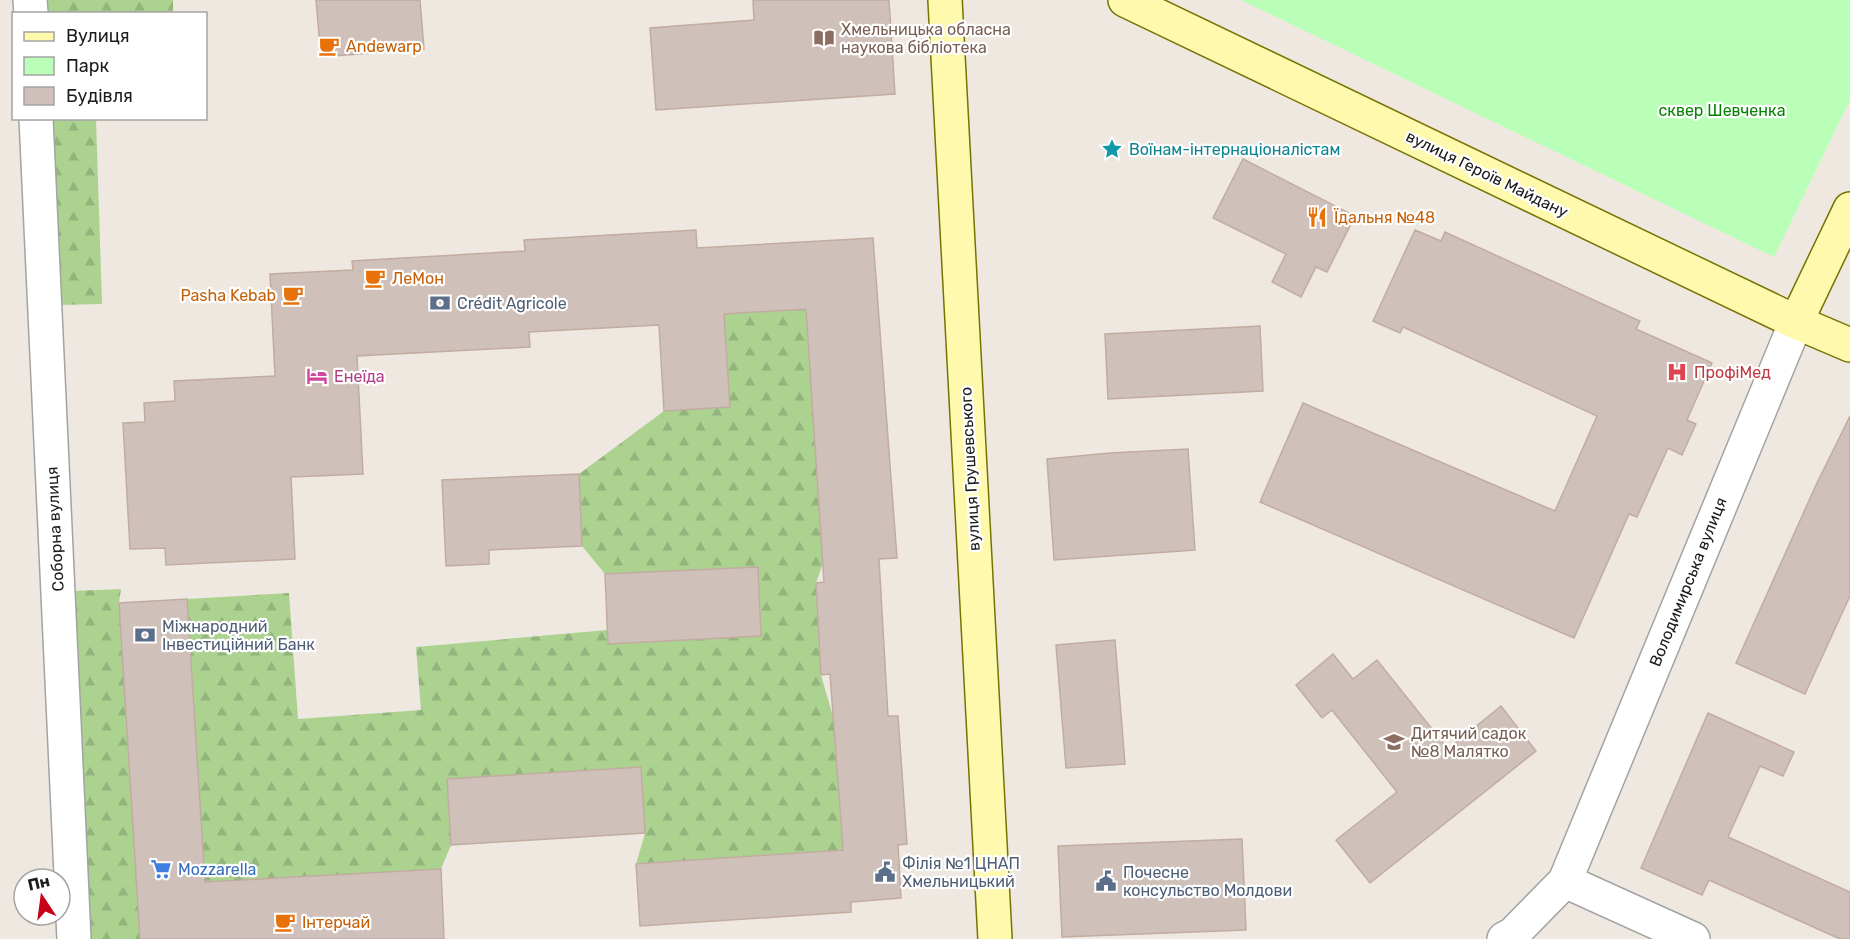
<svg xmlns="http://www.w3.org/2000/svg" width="1850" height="939" font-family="Rubik,sans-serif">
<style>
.forest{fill:url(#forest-firs)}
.park{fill:#baffb7}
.building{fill:#cfc0b9;stroke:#c2aca1;stroke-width:1.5}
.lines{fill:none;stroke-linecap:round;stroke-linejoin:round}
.street-casing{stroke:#a3a3a3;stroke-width:36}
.secondary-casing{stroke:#767400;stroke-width:36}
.street{stroke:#fff;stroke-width:33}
.secondary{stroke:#fff9ae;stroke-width:33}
.labels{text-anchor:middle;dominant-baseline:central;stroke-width:4.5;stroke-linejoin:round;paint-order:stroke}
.education-label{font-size:16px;fill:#785e54;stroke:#fff;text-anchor:start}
.food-label{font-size:16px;fill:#c56008;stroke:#fff;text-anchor:start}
.park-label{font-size:16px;fill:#058300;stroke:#fff}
.culture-label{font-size:16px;fill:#0d838f;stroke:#fff;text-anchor:start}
.street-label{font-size:16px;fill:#1c1c1c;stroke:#fff}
.service-label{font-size:16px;fill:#4e5e75;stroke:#fff;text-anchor:start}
.health-label{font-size:16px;fill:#be3a42;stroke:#fff;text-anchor:start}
.hotel-label{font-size:16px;fill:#b23c85;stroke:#fff;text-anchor:start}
.shop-label{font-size:16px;fill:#366cbe;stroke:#fff;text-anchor:start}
</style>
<defs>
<pattern id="forest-firs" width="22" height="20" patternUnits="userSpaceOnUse" patternTransform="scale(1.5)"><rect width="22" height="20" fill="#acd290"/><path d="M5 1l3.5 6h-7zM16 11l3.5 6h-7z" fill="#93b47c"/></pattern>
</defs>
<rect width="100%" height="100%" fill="#efe8e0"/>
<g class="forest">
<path d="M46,0H173V13H47Z"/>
<path d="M51,119H96L102,304L59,305Z"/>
<path d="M806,309L823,563L816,583L821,675L834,720L843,850L636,864L645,833L641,767L447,779L451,845L441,869L205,882L187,599L289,593L298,719L421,710L416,647L607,630L608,644L761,636L757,567L605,574L582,546L579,474L664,411L730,407L724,314Z"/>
<path d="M121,589L119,603L140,939H90L73,591Z"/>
</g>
<path class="park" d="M1241,0H1850V100L1774,257Z"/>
<g class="building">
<path d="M316,0H420L424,49L321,57Z"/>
<path d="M753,0H889L895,94L656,110L650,28L754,20Z"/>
<path d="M1243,159L1355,216L1327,272L1316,267L1301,297L1272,282L1286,254L1213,218Z"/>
<path d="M696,230L697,248L873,238L897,558L879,559L888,716H898L907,844L898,845L901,898L851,902V912L640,926L636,864L843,850L830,674L821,675L816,583L824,582L806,309L724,314L730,407L664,411L659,325L529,332L530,347L357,356L363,474L291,477L295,559L166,565L165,548L130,549L123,423L145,422L144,403L175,401L174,381L275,376L270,274L353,270L352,261L525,251L524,240Z"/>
<path d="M1415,230L1441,241L1445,232L1640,321L1636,329L1712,363L1687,420L1696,424L1682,455L1668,448L1637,517L1629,514L1574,638L1260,502L1303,403L1555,511L1597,416L1403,327L1400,333L1373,321Z"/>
<path d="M1260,326L1263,391L1108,399L1105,334Z"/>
<path d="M1850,416V596L1805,694L1736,663L1816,485Z"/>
<path d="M1188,449L1195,550L1054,560L1047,459L1110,453Z"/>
<path d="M579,474L582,546L489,550V564L446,566L442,480Z"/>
<path d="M758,567L761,636L608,644L605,574Z"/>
<path d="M187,599L205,882L441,869L444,939H140L119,603Z"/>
<path d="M1115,640L1125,764L1066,768L1056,645Z"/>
<path d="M1333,654L1353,679L1377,660L1448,749L1501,706L1536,751L1370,883L1336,840L1397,792L1332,710L1322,718L1296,685Z"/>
<path d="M1708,713L1794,752L1783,776L1760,766L1728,837L1850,892V939H1840L1709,880L1702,895L1641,868Z"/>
<path d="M641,767L645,833L451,845L447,779Z"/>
<path d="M1242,839L1246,930L1062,937L1058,846Z"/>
</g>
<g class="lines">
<g class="street-casing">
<g id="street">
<path d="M30,0L31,14"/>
<path d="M36,118L74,939"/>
<path d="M1565,881L1693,939"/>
<path d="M1504,939L1513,934L1565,881L1796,322"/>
</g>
</g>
<g class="secondary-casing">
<g id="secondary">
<path d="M945,0L995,939"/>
<path d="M1125,0L1796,322L1850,345"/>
<path d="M1796,322L1850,209"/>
</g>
</g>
<use href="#street" class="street"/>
<use href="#secondary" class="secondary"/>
</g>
<defs>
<g id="library-bare" transform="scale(1.62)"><path d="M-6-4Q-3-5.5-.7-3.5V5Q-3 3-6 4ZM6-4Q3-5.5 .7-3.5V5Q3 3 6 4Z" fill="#8d6e63" stroke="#fff" stroke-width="2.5" paint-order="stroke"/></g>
<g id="cafe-bare" transform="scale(1.62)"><path d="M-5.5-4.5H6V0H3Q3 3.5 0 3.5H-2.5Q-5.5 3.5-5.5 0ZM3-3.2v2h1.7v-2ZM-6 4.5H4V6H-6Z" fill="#e8710a" stroke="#fff" stroke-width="2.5" paint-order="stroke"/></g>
<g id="sight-bare" transform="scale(1.62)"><path d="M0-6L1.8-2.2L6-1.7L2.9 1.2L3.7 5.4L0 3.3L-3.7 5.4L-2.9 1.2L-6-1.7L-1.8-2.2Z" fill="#0f9aa8" stroke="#fff" stroke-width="2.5" paint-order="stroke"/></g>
<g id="restaurant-bare" transform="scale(1.62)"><path d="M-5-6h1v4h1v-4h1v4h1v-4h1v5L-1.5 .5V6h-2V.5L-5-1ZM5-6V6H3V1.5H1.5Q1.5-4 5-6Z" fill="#e8710a" stroke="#fff" stroke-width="2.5" paint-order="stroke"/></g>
<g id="bank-bare" transform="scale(1.62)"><path d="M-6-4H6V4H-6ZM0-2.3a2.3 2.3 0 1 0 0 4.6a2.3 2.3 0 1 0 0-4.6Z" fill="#5c6f8a" stroke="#fff" stroke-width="2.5" paint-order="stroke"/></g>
<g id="hospital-bare" transform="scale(1.62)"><path d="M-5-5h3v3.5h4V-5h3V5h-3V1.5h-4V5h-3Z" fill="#e0444e" stroke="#fff" stroke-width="2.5" paint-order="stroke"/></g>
<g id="hotel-bare" transform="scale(1.62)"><path d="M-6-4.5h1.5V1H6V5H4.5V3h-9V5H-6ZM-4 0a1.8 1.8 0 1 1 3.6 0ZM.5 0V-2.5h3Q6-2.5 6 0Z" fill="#d1479c" stroke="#fff" stroke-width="2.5" paint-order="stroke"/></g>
<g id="school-bare" transform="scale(1.62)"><path d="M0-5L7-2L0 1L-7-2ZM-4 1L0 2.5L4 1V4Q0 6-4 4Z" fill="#8d6e63" stroke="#fff" stroke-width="2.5" paint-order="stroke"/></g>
<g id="supermarket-bare" transform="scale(1.62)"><path d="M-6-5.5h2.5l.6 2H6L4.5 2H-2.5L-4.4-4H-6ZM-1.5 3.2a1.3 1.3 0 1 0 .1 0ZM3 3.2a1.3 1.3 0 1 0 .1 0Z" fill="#3f7fe0" stroke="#fff" stroke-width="2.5" paint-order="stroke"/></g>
<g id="civic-bare" transform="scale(1.62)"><path d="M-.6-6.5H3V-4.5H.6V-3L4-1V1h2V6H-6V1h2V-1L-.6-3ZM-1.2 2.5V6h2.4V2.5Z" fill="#5c6f8a" stroke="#fff" stroke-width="2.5" paint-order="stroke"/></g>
</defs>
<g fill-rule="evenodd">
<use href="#library-bare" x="824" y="38"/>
<use href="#cafe-bare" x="329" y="46"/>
<use href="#sight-bare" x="1112" y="149"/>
<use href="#restaurant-bare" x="1317" y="217"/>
<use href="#cafe-bare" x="375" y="278"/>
<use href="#cafe-bare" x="293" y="295"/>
<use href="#bank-bare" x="440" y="303"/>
<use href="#hospital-bare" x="1677" y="372"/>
<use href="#hotel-bare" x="317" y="376"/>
<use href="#bank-bare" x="145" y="635"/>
<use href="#school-bare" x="1394" y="742"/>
<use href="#supermarket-bare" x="161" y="869"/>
<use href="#civic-bare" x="885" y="872"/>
<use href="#civic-bare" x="1106" y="881"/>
<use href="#cafe-bare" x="285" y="922"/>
</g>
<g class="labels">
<g class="education-label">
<text x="841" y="29">Хмельницька обласна<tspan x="841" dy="18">наукова бібліотека</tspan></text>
<text x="1411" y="733">Дитячий садок<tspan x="1411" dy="18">№8 Малятко</tspan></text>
</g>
<g class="food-label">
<text x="346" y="46">Andewarp</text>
<text x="1334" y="217">Їдальня №48</text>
<text x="392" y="278">ЛеМон</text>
<text x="276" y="295" text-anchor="end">Pasha Kebab</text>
<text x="302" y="922">Інтерчай</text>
</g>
<g class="park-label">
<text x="1722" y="110">сквер Шевченка</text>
</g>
<g class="culture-label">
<text x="1129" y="149">Воїнам-інтернаціоналістам</text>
</g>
<g class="street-label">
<text transform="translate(1487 174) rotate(26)">вулиця Героїв Майдану</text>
<text transform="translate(970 469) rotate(-93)">вулиця Грушевського</text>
<text transform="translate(55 529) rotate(-93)">Соборна вулиця</text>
<text transform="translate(1688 582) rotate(-68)">Володимирська вулиця</text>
</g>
<g class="service-label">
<text x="457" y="303">Crédit Agricole</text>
<text x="162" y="626">Міжнародний<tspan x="162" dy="18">Інвестиційний Банк</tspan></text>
<text x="902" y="863">Філія №1 ЦНАП<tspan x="902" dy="18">Хмельницький</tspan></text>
<text x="1123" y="872">Почесне<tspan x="1123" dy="18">консульство Молдови</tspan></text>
</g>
<g class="health-label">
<text x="1694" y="372">ПрофіМед</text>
</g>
<g class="hotel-label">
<text x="334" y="376">Енеїда</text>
</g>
<g class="shop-label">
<text x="178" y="869">Mozzarella</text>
</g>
</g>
<rect x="12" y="12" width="195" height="108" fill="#ffffff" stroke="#a4a4a4" stroke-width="1.5"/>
<rect x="24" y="32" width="30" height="9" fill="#fff9ae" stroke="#a4a4a4" stroke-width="1.5"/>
<text x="66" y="42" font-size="18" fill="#1c1c1c">Вулиця</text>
<rect x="24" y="57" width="30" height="18" fill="#baffb7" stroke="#a4a4a4" stroke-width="1.5"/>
<text x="66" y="72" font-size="18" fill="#1c1c1c">Парк</text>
<rect x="24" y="87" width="30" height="18" fill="#cfc0b9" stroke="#a4a4a4" stroke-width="1.5"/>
<text x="66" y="102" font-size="18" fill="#1c1c1c">Будівля</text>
<g transform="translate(42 897) rotate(347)"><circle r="28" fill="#ffffff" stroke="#a4a4a4" stroke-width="1.5"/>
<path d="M0-4.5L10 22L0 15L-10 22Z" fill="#c80018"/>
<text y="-9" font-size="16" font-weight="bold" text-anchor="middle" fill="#1c1c1c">Пн</text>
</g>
</svg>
